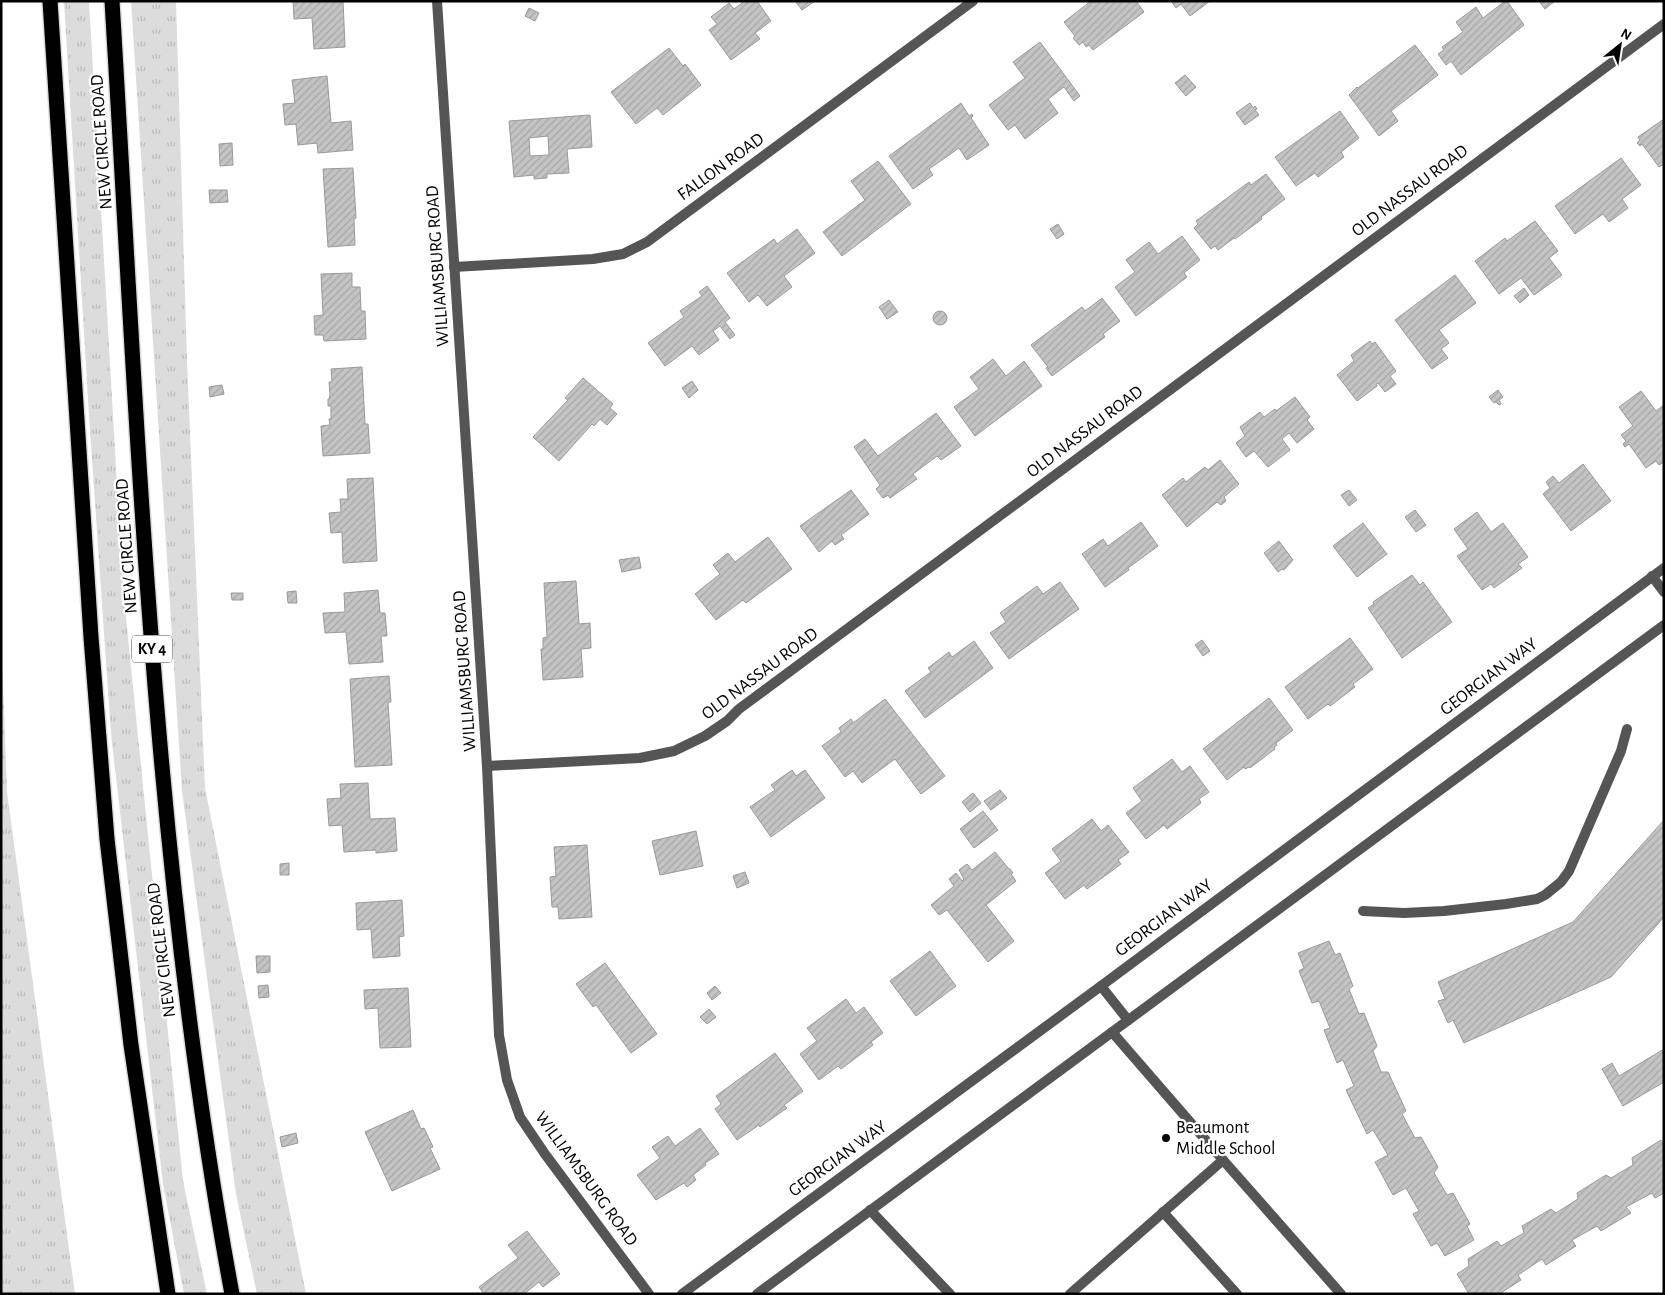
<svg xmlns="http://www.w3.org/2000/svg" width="1665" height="1295" font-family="'Alegreya Sans',sans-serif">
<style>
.grass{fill:url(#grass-tufts)}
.building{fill:url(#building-hatch);stroke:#999;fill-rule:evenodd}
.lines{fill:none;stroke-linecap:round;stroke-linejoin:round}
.highway-casing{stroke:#dbdbdb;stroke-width:18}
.lane{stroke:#555;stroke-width:10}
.street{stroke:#555;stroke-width:10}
.highway{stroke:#000;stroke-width:15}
.poi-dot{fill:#000;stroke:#fff;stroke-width:2}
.labels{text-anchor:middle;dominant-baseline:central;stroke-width:4.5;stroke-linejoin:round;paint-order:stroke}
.shield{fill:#fff;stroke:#4c4c4c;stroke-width:1}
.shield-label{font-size:16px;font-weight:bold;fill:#000}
.street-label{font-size:18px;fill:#000;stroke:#fff}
.poi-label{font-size:18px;fill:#000;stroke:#fff;text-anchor:start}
</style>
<defs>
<pattern id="grass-tufts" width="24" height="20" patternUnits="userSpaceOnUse" patternTransform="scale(1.25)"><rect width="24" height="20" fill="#dcdcdc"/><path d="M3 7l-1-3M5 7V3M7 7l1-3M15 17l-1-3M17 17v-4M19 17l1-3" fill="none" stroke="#bbb"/></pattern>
<pattern id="building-hatch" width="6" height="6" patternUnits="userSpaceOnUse" patternTransform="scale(1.25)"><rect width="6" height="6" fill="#c4c4c4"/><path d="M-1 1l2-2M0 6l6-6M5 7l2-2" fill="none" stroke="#a7a7a7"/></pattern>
</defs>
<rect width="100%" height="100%" fill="#fff"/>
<g class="grass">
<path d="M64,1H89L123,588L183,1181L207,1294H184L163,1184L111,734L89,416Z"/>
<path d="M131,1H176L187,361L205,788L306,1294H257L236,1194L182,791Z"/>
<path d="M1,628L7,792L75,1294H1Z"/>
</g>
<g class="building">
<path d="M293,1H343L345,47L314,49L312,18L294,19Z"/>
<path d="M745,1H757L771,21L755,33L760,39L731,60L709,30L717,24L711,17L729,3L734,9Z"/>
<path d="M795,1H815L802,10Z"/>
<path d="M1091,1H1136L1144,12L1093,50L1089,45L1086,47L1083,42L1079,45L1073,38L1075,36L1064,22Z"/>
<path d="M1171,1H1210L1190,16L1181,4L1176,8Z"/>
<path d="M1505,1H1507L1524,25L1461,75L1451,61L1446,65L1438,54L1444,50L1442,47L1463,32L1456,22L1476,7L1483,18Z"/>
<path d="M1539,1H1555L1545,9Z"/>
<path d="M529,8L539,13L535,21L525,16Z"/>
<path d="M1040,42L1080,96L1074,101L1064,87L1048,99L1058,113L1025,139L1015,125L1008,130L989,105L1025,78L1013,62Z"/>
<path d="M1415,45L1438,75L1391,111L1398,121L1379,136L1349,95L1357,87L1358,88Z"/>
<path d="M669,48L683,66L685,64L701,85L663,115L657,108L636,124L611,92Z"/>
<path d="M1185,75L1196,87L1186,96L1175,83Z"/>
<path d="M327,76L331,123L351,121L353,150L318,153L317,143L298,145L296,124L285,125L283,104L295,103L292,80Z"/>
<path d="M961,103L969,116L972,114L973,116L971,118L989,145L967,160L959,148L929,169L933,175L913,189L889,156Z"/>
<path d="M1250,103L1253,108L1255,106L1257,109L1255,110L1259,115L1245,125L1236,113Z"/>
<path d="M1340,111L1359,138L1341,152L1344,157L1318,177L1315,173L1296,186L1275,157Z"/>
<path d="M590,115L592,147L567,149L569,173L547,174V178L534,179V175L514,177L509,121ZM548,136L549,155L530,156L529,138Z"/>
<path d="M1664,119V164L1659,167L1642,144L1640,146L1637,143L1640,140L1638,137Z"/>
<path d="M232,143L233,165L220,166L219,144Z"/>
<path d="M1621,158L1641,185L1622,199L1628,208L1609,222L1603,214L1575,234L1555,206Z"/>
<path d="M878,161L911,204L842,256L823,232L865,200L851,181Z"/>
<path d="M353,168L356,218L354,219L355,245L328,247L323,169Z"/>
<path d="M1266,174L1285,199L1261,217L1262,219L1235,239L1234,238L1218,250L1215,246L1211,249L1194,228L1198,224L1196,221L1249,182L1251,185Z"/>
<path d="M209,190H227L228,202L210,203Z"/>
<path d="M1535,221L1558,251L1549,258L1562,275L1534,295L1521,278L1499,294L1475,261L1505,238L1507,241Z"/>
<path d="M1058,224L1064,234L1057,239L1050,229Z"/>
<path d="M797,229L815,253L784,276L792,287L767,306L758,295L749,302L727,273L774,239L777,244Z"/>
<path d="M1182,236L1200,260L1184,273L1187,277L1136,316L1115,287L1135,272L1126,260L1149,242L1158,254Z"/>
<path d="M352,273V287H360L361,311H365L366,339L324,341L323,335H315L314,316L323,315L321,274Z"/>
<path d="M1455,275L1476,303L1439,330L1449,343L1441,349L1448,358L1432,369L1395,320Z"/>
<path d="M707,286L730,318L725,322L735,335L730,339L720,326L713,331L719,340L699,355L692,346L665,366L648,343L684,317L680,311L702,296L699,292Z"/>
<path d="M1524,288L1529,295L1520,303L1514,296Z"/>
<path d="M1102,298L1120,321L1103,334L1105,337L1052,376L1046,368L1048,367L1031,345L1082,307L1085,311Z"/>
<path d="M889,300L898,312L887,319L879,307Z"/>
<circle cx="940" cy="318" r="7"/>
<path d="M1370,341L1372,344L1375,342L1396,371L1390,376L1396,384L1385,392L1378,383L1376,384L1377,386L1357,401L1337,375L1354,361L1351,355Z"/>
<path d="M993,359L1006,376L1024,361L1042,386L975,436L954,407L979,389L970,377Z"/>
<path d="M362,367L365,424H368L370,453L323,456L321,426L330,425L329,419H331V406H328V399H329L330,395L329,382H332L331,369Z"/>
<path d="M583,378L613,404L610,408L617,414L607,425L600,419L594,426L592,424L559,461L533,437L568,400L565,398Z"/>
<path d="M692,381L698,390L689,398L682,388Z"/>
<path d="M222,385L224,394L210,397L209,387Z"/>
<path d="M1498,390L1503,397L1499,400L1501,404L1499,405L1496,402L1494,403L1489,397Z"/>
<path d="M1641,391L1656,411L1664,405V462L1659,465L1656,461L1646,468L1629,444L1625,447L1623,444L1626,441L1621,435L1633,426L1619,407Z"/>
<path d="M1295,397L1310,417L1307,420L1314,429L1297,443L1289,433L1282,439L1290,450L1268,467L1254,451L1246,457L1236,443L1245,436L1240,427L1260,412L1264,417L1275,409L1276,411Z"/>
<path d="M936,413L961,446L941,460L937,456L913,474L917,479L890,498L888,495L883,498L876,489L880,485L854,447L865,439L878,456Z"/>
<path d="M1220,460L1239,484L1224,497L1226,501L1221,505L1217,502L1187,527L1162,495L1183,478L1186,482L1205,467L1208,470Z"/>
<path d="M1583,464L1611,501L1571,531L1543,494L1550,488L1546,482L1553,476L1559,483Z"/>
<path d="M373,478L377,561L343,563L342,532L331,533L329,513L341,512L340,499H348L347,479Z"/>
<path d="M851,490L869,514L841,535L844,539L835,545L832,541L819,552L800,526Z"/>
<path d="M1349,490L1357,500L1349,506L1341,495Z"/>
<path d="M1415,510L1426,525L1416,532L1405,517Z"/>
<path d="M1477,512L1491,532L1503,523L1528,557L1518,564L1522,568L1494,588L1491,584L1482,590L1457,556L1468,549L1454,529Z"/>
<path d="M1141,522L1158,546L1128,568L1129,570L1105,587L1082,554L1103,539L1108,546Z"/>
<path d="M1363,523L1387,554L1357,577L1333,546Z"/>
<path d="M768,537L792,569L746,603L743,600L716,620L695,594L720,574L713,565L728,553L735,562Z"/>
<path d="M1279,541L1293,560L1284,570L1282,569L1278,572L1264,553Z"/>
<path d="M639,557L641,568L622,572L619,560Z"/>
<path d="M1412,575L1420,585L1423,582L1452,622L1402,658L1368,608L1374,604L1373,602Z"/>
<path d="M576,581L579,624L590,623L591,648L581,649L583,677L543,680L541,649H543V638L547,637L544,583Z"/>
<path d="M1060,582L1079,609L1009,659L990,633L1006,622L1000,613L1037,586L1043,594Z"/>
<path d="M378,590L380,613H385L387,636H381L383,662L349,664L346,632L325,633L323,613L345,612L344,593Z"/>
<path d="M296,591L297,603H288L287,592Z"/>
<path d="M231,593H243V600H232Z"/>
<path d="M1350,638L1373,669L1353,684L1355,687L1330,706L1328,704L1308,719L1285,687Z"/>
<path d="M1202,640L1210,651L1203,656L1195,645Z"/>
<path d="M974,641L993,668L925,718L905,691L931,672L928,668L949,652L952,657Z"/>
<path d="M389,676L391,702H388L392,765L355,767L350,679Z"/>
<path d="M1269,698L1293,730L1276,743L1277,745L1274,747L1275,749L1250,768L1249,767L1245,769L1244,767L1227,780L1203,749Z"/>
<path d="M885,699L945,776L921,794L895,759L862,783L853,771L845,777L822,746L841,732L839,728L851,719L853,723Z"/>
<path d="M1172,759L1182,772L1190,766L1209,792L1199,799L1201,803L1167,829L1164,825L1146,839L1126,813L1142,801L1133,788Z"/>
<path d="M792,770L796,776L805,770L825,798L771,837L750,807L775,790L771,785Z"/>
<path d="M368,783L370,819L395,818L397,851L376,853V850L344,852L342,825L329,826L327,799L341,798L340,784Z"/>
<path d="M1000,790L1007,798L991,810L984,801Z"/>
<path d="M973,793L981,803L970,812L962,802Z"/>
<path d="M983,811L998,830L974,848L960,829Z"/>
<path d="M1092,819L1101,831L1108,825L1129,852L1118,860L1121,864L1087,889L1084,885L1065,899L1045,873L1061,861L1052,849Z"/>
<path d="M1664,820V917L1611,977L1464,1043L1453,1020L1448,1023L1438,1001L1445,999L1438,982L1573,922Z"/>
<path d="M696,831L703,866L660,875L652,841Z"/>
<path d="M587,845L592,917L559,919L558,907H552L550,877L556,876L554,847Z"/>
<path d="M995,852L1009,869H1010L1013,873L1011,874L1016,881L986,905L1014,941L988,962L947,910L939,915L931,905L954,886L949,879L956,873L962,881L964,879L959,870L967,864L972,870Z"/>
<path d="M289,863V875H280V864Z"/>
<path d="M745,872L749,883L737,888L733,876Z"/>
<path d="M402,900L404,936L399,937L400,956L373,958L371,929L357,930L356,903Z"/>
<path d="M1329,941L1335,955L1340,953L1353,986L1349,989L1359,1014L1364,1013L1377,1046L1373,1051L1381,1072H1388L1406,1111L1402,1114L1415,1138L1421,1137L1438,1167L1434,1173L1447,1195L1453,1193L1470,1224L1467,1226L1474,1240L1445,1256L1437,1243L1431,1246L1413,1214L1419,1211L1406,1188L1393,1195L1375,1162L1388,1155L1373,1130L1367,1134L1346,1090L1354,1086L1343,1060L1337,1063L1324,1030L1330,1028L1319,1001L1312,1003L1299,971L1304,968L1298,953Z"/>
<path d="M930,951L956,986L916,1016L890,981Z"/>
<path d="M256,956H270V972L257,973Z"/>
<path d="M605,963L657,1034L631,1053L596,1005L593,1007L576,984Z"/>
<path d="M268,985L269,997L259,998L258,986Z"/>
<path d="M715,986L721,993L712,1000L707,993Z"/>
<path d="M408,988L411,1047L380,1048L378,1008L365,1009L364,990Z"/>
<path d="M846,999L856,1013L864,1007L883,1033L871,1042L873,1045L841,1069L838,1066L819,1080L800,1054L817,1041L807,1028Z"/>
<path d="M709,1009L716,1017L707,1024L700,1017Z"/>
<path d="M1664,1049V1082L1623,1106L1602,1069L1612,1063L1619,1076Z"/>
<path d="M775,1053L803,1091L784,1105L787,1108L760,1127L759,1125L737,1140L715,1109L721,1104L716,1096Z"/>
<path d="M413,1110L421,1129L424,1128L433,1147L430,1148L440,1169L392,1191L365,1132Z"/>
<path d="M700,1128L719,1154L705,1163L706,1165L693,1175L696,1180L687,1187L684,1183L656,1200L637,1175L660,1158L652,1147L668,1136L675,1146Z"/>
<path d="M296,1133L298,1143L282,1147L280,1137Z"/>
<path d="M1661,1140L1664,1144V1193L1655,1198L1652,1193L1626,1207L1631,1213L1601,1231L1597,1226L1572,1240L1576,1246L1546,1265L1542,1259L1518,1275L1521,1280L1499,1294H1469L1457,1274L1469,1266L1468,1259L1497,1241L1501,1246L1524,1233L1522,1226L1551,1209L1556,1213L1578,1199L1577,1193L1606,1175L1611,1178L1633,1165L1632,1158Z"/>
<path d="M527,1231L560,1274L543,1287L539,1282L524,1294H484L479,1287L518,1258L508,1245Z"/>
</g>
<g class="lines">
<g class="highway-casing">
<g id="highway">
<path d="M50,1L91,637L107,839L131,1045L168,1294"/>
<path d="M112,1C138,432 153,868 232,1294"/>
</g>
</g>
<g class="lane">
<path d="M1363,911L1404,913L1444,911L1506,904L1537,899L1545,895L1561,882L1569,871L1621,751L1627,729"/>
<path d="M1223,1160L1341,1294"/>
<path d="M870,1210L950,1294"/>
<path d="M1163,1212L1237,1294"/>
<path d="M1070,1294L1223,1160L1112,1032"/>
</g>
<g class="street">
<path d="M437,1L487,766L499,1035L507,1080L520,1117L545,1154L649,1294"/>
<path d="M454,267L593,259L623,254L647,242L973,1"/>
<path d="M1652,576L1664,592"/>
<path d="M487,766L640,758L674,751L705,736L727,721L739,709L1664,24"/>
<path d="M1101,986L1128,1020"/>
<path d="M682,1294L1101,986L1664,568"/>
<path d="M757,1294L1664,625"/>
</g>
<use href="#highway" class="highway"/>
</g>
<circle class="poi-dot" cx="1166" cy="1138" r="5"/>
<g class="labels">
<rect class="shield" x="132" y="635.5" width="40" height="27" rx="4"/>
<g class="shield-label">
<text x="152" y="649">KY 4</text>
</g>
<g class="street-label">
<text transform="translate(102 142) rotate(-94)">NEW CIRCLE ROAD</text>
<text transform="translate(721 167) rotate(-36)">FALLON ROAD</text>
<text transform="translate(1410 191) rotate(-37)">OLD NASSAU ROAD</text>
<text transform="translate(438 266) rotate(-94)">WILLIAMSBURG ROAD</text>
<text transform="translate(1085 432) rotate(-37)">OLD NASSAU ROAD</text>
<text transform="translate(127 546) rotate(-94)">NEW CIRCLE ROAD</text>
<text transform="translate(465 671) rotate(-94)">WILLIAMSBURG ROAD</text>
<text transform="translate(760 674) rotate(-37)">OLD NASSAU ROAD</text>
<text transform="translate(1489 677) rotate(-37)">GEORGIAN WAY</text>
<text transform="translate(1164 918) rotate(-37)">GEORGIAN WAY</text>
<text transform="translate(162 950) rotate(-97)">NEW CIRCLE ROAD</text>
<text transform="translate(838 1159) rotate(-36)">GEORGIAN WAY</text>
<text transform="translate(586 1179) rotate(54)">WILLIAMSBURG ROAD</text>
</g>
<g class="poi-label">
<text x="1176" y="1128">Beaumont<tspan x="1176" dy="21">Middle School</tspan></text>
</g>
</g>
<rect width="1665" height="1295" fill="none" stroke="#000000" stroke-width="5"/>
<g transform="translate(1620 45) rotate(30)" stroke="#ffffff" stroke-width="4" paint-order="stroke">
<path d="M0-4L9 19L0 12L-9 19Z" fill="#000000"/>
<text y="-8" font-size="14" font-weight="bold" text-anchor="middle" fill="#000000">N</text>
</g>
</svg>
